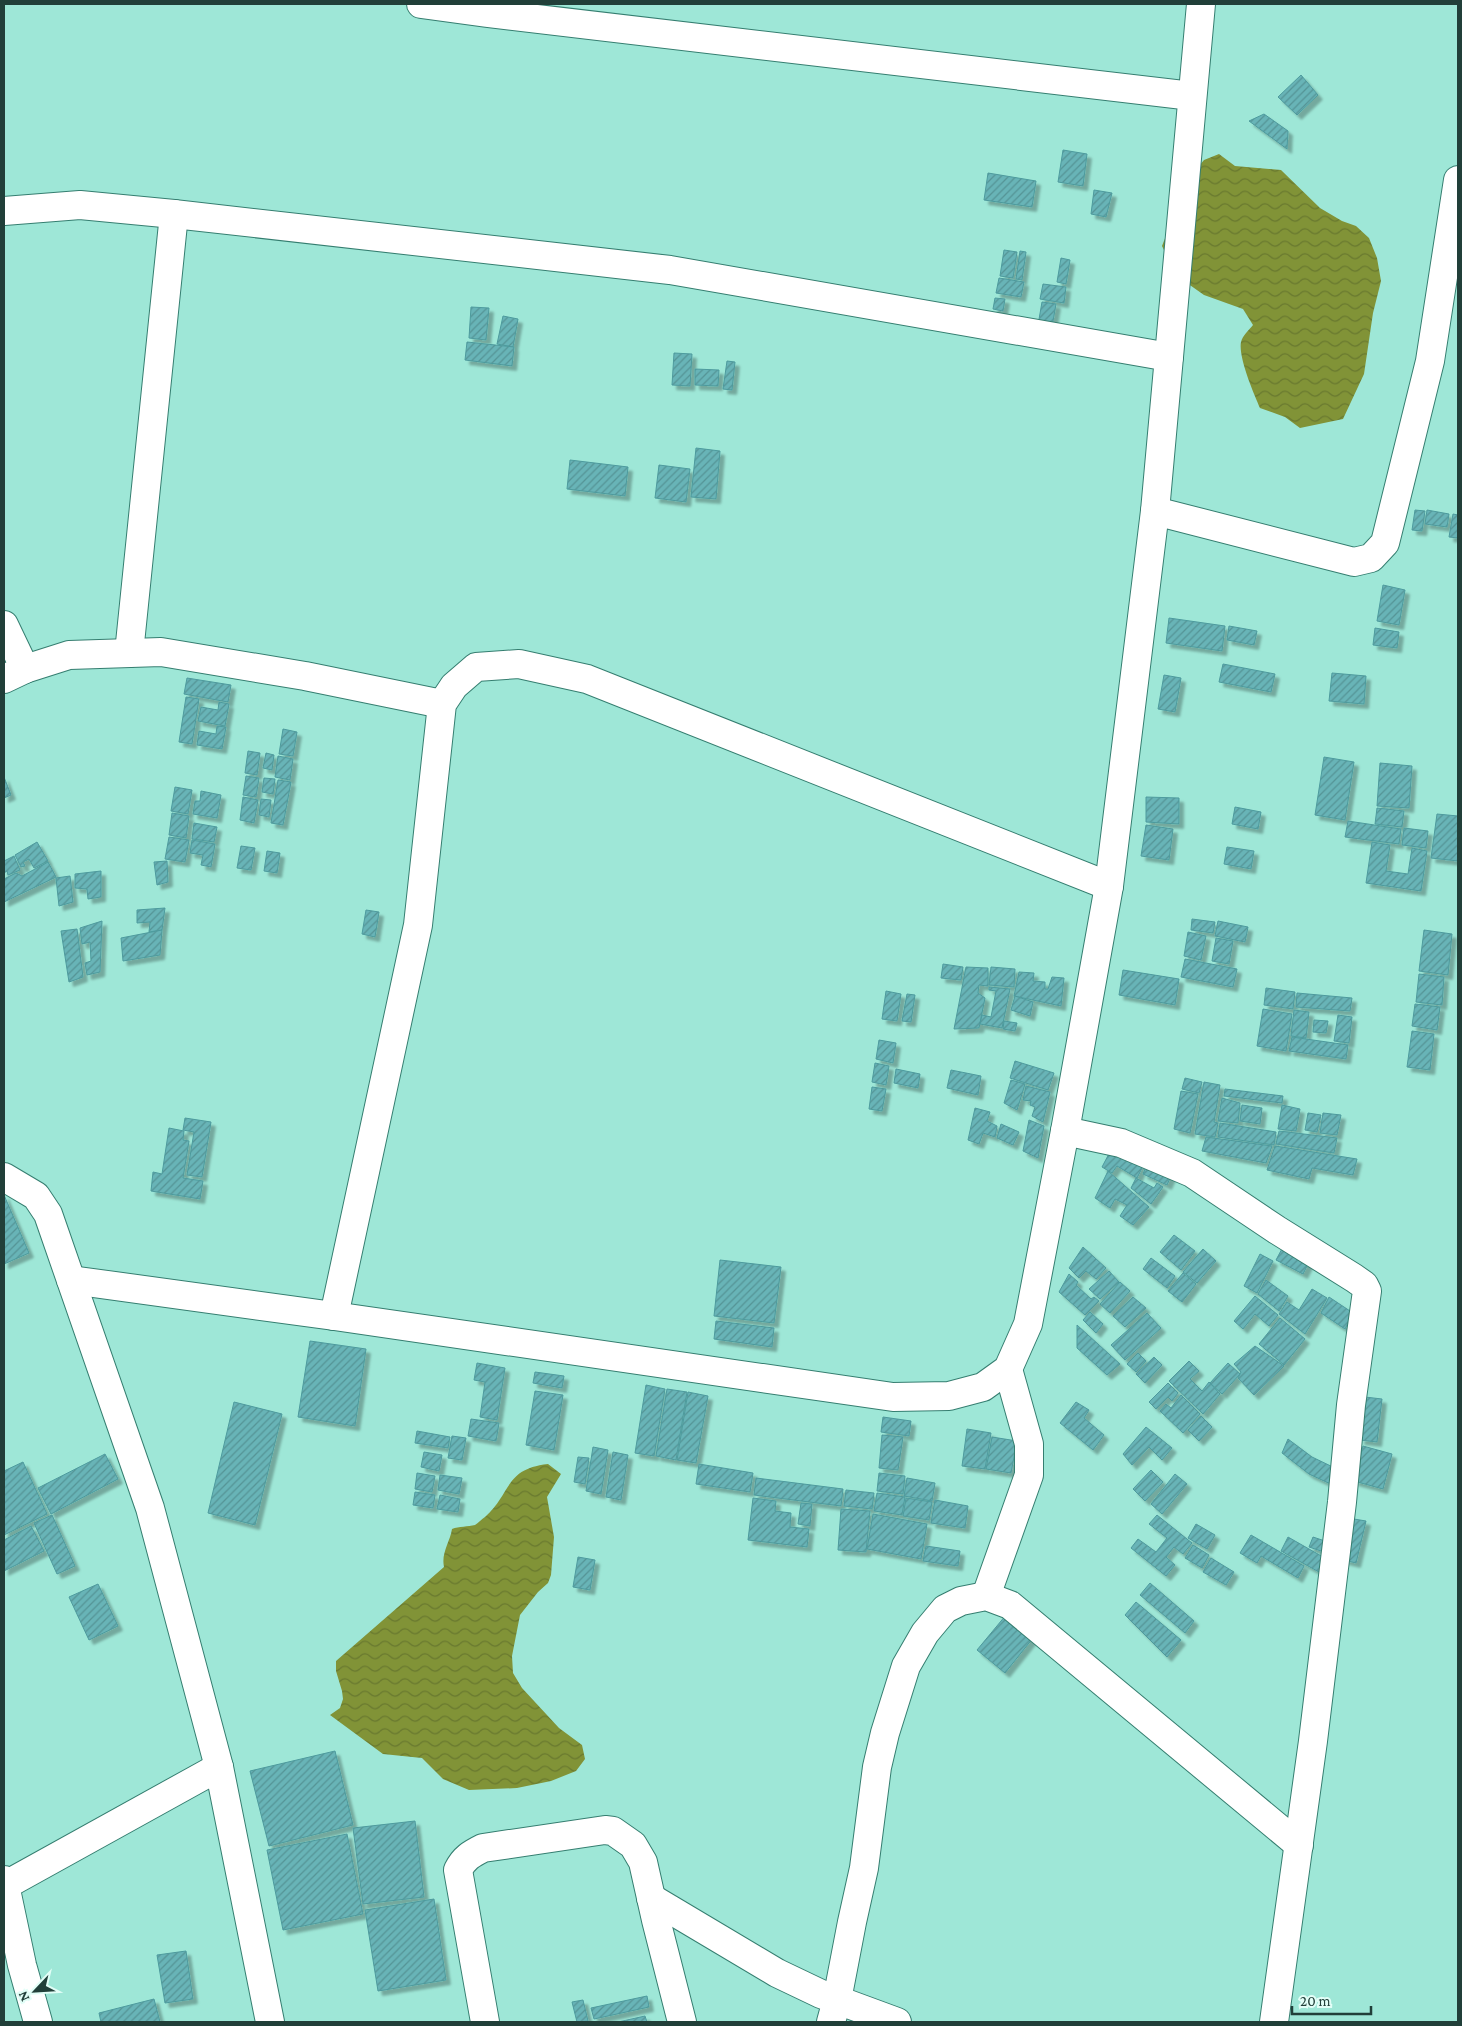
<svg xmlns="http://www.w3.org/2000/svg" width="1462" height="2026" font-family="'Crimson Pro',serif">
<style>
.water{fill:url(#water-waves)}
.building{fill:url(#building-hatch);stroke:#4d9a9d;filter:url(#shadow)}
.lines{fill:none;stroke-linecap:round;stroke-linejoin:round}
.minor-casing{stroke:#357e70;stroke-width:30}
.minor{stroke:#fff;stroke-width:28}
</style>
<defs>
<pattern id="water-waves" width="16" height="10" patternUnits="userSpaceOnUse" patternTransform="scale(1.25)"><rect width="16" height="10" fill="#819337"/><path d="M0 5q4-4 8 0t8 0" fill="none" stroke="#69792f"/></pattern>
<pattern id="building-hatch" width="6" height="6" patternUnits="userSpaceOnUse" patternTransform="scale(1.25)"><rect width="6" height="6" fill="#68b4b7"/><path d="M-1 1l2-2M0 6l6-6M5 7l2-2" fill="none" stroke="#559496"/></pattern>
<filter id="shadow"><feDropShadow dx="4.5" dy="4.5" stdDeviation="1" flood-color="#0004"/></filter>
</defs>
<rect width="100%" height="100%" fill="#9ee7d7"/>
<g class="water">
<path d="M1219,154L1235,166L1281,170L1320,208L1342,221L1356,226L1369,238L1377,258L1381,281L1373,313L1364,374L1343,419L1300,428L1285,417L1260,408C1254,394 1238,357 1241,342C1243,335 1248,331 1253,325L1243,309L1204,295L1177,276L1162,246L1189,178L1204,160Z"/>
<path d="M548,1464L561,1474L547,1497L554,1537L551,1575L548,1583L538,1592L520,1615L512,1656L513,1673L522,1688L559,1728L582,1745L585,1759L576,1771L551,1781L517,1788L469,1790L443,1779L422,1758L383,1754L330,1715L340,1708L343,1699L342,1691L336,1671V1661L444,1567C441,1553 450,1542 452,1529C459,1526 468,1527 475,1525C478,1523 482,1519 485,1517C512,1493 504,1469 548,1464Z"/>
</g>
<g class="building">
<path d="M1301,75L1318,95L1297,115L1278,97Z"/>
<path d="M1264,114L1288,131L1287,149L1249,121Z"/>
<path d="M1063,150L1087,154L1083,186L1058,182Z"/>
<path d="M988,173L1036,181L1032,207L984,200Z"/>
<path d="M1094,190L1112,193L1106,217L1091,214Z"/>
<path d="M1004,250L1017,252L1013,278L1000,276Z"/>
<path d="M1020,251L1026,252L1022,280L1016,279Z"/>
<path d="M1061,258L1070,260L1066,284L1057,282Z"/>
<path d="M999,278L1024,282L1021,297L996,293Z"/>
<path d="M1043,284L1066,287L1064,303L1040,299Z"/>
<path d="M995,298L1005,299L1003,311L993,309Z"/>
<path d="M1042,302L1056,304L1052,327L1038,325Z"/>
<path d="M471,307L489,308L486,340L469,338Z"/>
<path d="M503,316L518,319L513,347L497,344Z"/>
<path d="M467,342L514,347L512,366L465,360Z"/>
<path d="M674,353L692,354L690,386L672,385Z"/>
<path d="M727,361L735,362L732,390L723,389Z"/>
<path d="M695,369L719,370L718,386L695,385Z"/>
<path d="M696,448L720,451L716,499L691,497Z"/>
<path d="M570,460L628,467L625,496L567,489Z"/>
<path d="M659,465L690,469L686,502L655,498Z"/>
<path d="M1415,510L1425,511L1422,531L1412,530Z"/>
<path d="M1427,510L1449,514L1447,527L1425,524Z"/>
<path d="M1453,514L1458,515V538L1449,537Z"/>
<path d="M1383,585L1405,590L1399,625L1377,621Z"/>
<path d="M1169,618L1225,626L1222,651L1166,643Z"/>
<path d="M1229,626L1257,631L1254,645L1227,640Z"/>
<path d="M1375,628L1399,632L1397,648L1373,645Z"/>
<path d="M1223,664L1275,674L1271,692L1219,682Z"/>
<path d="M1332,673L1366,676L1364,704L1329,701Z"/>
<path d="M1164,675L1181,678L1175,712L1158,709Z"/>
<path d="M187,678L231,685L228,702L184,694Z"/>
<path d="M186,697L199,699L192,744L179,742Z"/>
<path d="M219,702L229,704L225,726L198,721L201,707L218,710Z"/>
<path d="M217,726L226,727L222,749L197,745L199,731L216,734Z"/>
<path d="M283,729L297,732L293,756L279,754Z"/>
<path d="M248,751L260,753L257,775L245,773Z"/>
<path d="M266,753L274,755L272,770L263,768Z"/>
<path d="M278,756L293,759L290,780L275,777Z"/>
<path d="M1324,757L1354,762L1345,820L1315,815Z"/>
<path d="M1380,763L1412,766L1409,808L1377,806Z"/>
<path d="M246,776L259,778L256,797L243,795Z"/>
<path d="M4,777L11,795L4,798Z"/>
<path d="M264,778L275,779L273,794L262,792Z"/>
<path d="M278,780L291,782L283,825L271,823Z"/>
<path d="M175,787L192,790L188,814L171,811Z"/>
<path d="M201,791L221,795L217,818L193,814L195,801H200Z"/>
<path d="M243,797L258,800L254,823L240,820Z"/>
<path d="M1146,797L1179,798V824L1146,822Z"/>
<path d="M261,799L271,800L269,817L259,815Z"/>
<path d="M1235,807L1261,812L1258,829L1232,824Z"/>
<path d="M1377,808L1404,811L1402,827L1375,824Z"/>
<path d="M172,813L189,816L186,838L169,835Z"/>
<path d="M1437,814L1458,816V861L1431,858Z"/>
<path d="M1348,821L1401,829L1399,844L1345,837Z"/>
<path d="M194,823L217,827L214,842L192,839Z"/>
<path d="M1146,825L1173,829L1169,860L1141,856Z"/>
<path d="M1404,828L1428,831L1426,848L1402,845Z"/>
<path d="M169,837L189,840L185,862L165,859Z"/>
<path d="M192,840L215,844L211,867L201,865L203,855L190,853Z"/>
<path d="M37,842L48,861L34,868L29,859L23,862L25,866L21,867L15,855Z"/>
<path d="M1372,842L1390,845L1386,871L1408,874L1412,848L1427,851L1421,891L1366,883Z"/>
<path d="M241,846L255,848L251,870L237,868Z"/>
<path d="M1227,847L1254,851L1251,869L1224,864Z"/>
<path d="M267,851L280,853L277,873L264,871Z"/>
<path d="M14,856L20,870L8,875L7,871L4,873V861Z"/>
<path d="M167,861L168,882L157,885L154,862Z"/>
<path d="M48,862L56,877L4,902V879L16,873L22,876Z"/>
<path d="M101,871V897L88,899L87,889L75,888V874Z"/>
<path d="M70,876L73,902L59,906L56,878Z"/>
<path d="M165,908L162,930L149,932L150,922L137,923V910Z"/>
<path d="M366,910L379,912L375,937L362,934Z"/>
<path d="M1192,919L1215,922L1213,933L1191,930Z"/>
<path d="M102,921L100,972L87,975L85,963L91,961L90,942L82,944L80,928Z"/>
<path d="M1218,921L1248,927L1245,942L1215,936Z"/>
<path d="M77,929L83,977L69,982L61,931Z"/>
<path d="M162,930L160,955L123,961L121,938Z"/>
<path d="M1424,930L1452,934L1448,975L1419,971Z"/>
<path d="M1188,932L1206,936L1201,960L1184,956Z"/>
<path d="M1216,938L1233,941L1229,964L1212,961Z"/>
<path d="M1185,959L1237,969L1233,987L1181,977Z"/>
<path d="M943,964L963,967L961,980L941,978Z"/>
<path d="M966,967L988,968V986L979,985L978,993L985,998L979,1028L954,1029Z"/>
<path d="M991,967L1015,969L1014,987L989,985Z"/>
<path d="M1123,970L1179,979L1175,1005L1119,995Z"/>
<path d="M1019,972L1034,973L1033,981L1045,982V989H1048L1052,977L1064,978L1061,1006L1014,996Z"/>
<path d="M1419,974L1444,977L1442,1005L1416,1002Z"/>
<path d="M989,987L1010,989L1002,1028L980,1024L982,1015L991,1017L996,991L989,990Z"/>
<path d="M1266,988L1295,992L1293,1009L1264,1005Z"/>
<path d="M886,991L901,994L897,1021L882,1019Z"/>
<path d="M1297,993L1352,998L1350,1011L1296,1007Z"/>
<path d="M907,994L915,995L911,1022L902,1021Z"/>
<path d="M1015,996L1033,1002L1030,1016L1011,1010Z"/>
<path d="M1415,1004L1440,1007L1437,1030L1412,1026Z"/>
<path d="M1263,1009L1292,1014L1286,1051L1257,1046Z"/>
<path d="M1294,1010L1309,1012L1306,1038L1291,1036Z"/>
<path d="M1338,1015L1352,1017L1349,1043L1334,1041Z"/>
<path d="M1314,1020L1328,1021L1326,1033L1313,1032Z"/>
<path d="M1004,1021L1017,1023L1015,1031L1003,1029Z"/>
<path d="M1412,1031L1434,1034L1430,1070L1407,1067Z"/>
<path d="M1292,1037L1348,1045L1346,1059L1289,1051Z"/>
<path d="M879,1040L896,1043L893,1063L876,1059Z"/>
<path d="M1015,1061L1054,1073L1048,1090L1010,1078Z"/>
<path d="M875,1063L889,1066L886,1085L872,1082Z"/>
<path d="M896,1069L920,1074L918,1088L894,1083Z"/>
<path d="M951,1070L981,1076L978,1095L947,1088Z"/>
<path d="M1185,1078L1202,1082L1199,1093L1182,1089Z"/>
<path d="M1011,1080L1025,1084L1017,1110L1004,1103Z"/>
<path d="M1204,1082L1220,1085L1214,1122L1218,1123L1215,1137L1195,1134Z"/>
<path d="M1026,1086L1050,1092L1043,1122L1032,1116L1035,1107L1030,1105L1031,1101L1023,1100Z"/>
<path d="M872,1087L886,1089L882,1111L869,1109Z"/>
<path d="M1225,1089L1283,1096L1282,1103L1224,1096Z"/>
<path d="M1181,1091L1198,1094L1190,1133L1174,1129Z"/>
<path d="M1222,1098L1240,1103L1238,1123L1218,1121Z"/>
<path d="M1242,1105L1262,1108L1260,1124L1240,1121Z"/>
<path d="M1282,1105L1300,1109L1296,1131L1278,1129Z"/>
<path d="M975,1108L990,1112L987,1121L997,1126L995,1137L983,1133L979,1144L968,1140Z"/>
<path d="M1308,1113L1321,1115L1317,1132L1305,1130Z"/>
<path d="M1323,1113L1341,1115L1337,1135L1320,1133Z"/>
<path d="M185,1118L211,1122L202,1177L187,1175L194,1132L183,1130Z"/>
<path d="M1029,1120L1044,1126L1038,1158L1023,1151Z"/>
<path d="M1220,1123L1276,1132L1274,1145L1218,1137Z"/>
<path d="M1001,1124L1019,1132L1013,1145L997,1138Z"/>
<path d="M169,1128L184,1131L183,1140L189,1141L183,1178L203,1181L200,1199L151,1191L153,1172L162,1174Z"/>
<path d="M1279,1131L1337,1138L1334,1153L1276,1144Z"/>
<path d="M1206,1137L1272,1146L1266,1163L1202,1151Z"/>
<path d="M1275,1146L1357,1159L1353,1175L1312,1168L1309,1179L1267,1170Z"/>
<path d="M1112,1148L1144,1164L1137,1178L1117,1166L1112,1173L1102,1167Z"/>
<path d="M1147,1164L1171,1176L1167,1185L1143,1174Z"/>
<path d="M1108,1171L1149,1207L1133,1225L1120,1216L1127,1205L1115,1199L1110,1208L1095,1198Z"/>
<path d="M1136,1178L1154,1188L1157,1183L1163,1187L1151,1204L1131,1188Z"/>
<path d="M4,1195L29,1253L4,1264Z"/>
<path d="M1174,1235L1195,1251L1181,1270L1160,1252Z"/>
<path d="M1284,1245L1311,1258L1303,1274L1276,1260Z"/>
<path d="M1083,1247L1106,1268L1096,1279L1086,1271L1079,1278L1069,1268Z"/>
<path d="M1203,1249L1216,1261L1197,1283L1183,1272Z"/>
<path d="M1260,1254L1273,1261L1257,1293L1244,1286Z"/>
<path d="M1151,1258L1175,1276L1167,1288L1143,1269Z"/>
<path d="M720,1260L781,1267L774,1323L714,1316Z"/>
<path d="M1109,1271L1119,1282L1100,1299L1089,1289Z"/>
<path d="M1183,1273L1196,1284L1182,1302L1168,1291Z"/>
<path d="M1069,1274L1078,1282L1076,1285L1091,1299L1094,1297L1099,1301L1085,1315L1059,1292Z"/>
<path d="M1266,1280L1288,1296L1279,1311L1258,1294Z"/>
<path d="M1120,1282L1130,1291L1110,1313L1100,1304Z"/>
<path d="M1312,1289L1327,1298L1305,1334L1279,1314L1287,1302L1299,1310Z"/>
<path d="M1255,1296L1278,1315L1269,1326L1255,1314L1243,1329L1234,1321Z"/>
<path d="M1133,1297L1146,1308L1125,1327L1113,1316Z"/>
<path d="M1329,1297L1353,1313L1345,1329L1321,1313Z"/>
<path d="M1090,1312L1103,1324L1096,1333L1083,1320Z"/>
<path d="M1147,1313L1161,1328L1125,1360L1111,1345Z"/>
<path d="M1280,1318L1305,1339L1284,1365L1259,1344Z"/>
<path d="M716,1321L774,1328L772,1347L714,1339Z"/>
<path d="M1077,1325L1120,1364L1107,1375L1077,1348Z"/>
<path d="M310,1341L366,1349L355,1426L298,1417Z"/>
<path d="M1255,1346L1284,1366L1254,1395L1238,1378L1241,1372L1234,1364Z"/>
<path d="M1138,1353L1146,1361L1136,1372L1127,1364Z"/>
<path d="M1154,1357L1162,1365L1145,1383L1136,1374Z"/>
<path d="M1189,1361L1199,1371L1190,1379L1202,1391L1209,1382L1220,1394L1203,1414L1169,1381Z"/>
<path d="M477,1363L505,1368L497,1420L480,1417L485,1382L474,1380Z"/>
<path d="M1228,1363L1240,1374L1222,1394L1210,1383Z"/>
<path d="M535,1372L564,1376L562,1388L533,1383Z"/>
<path d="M1168,1383L1178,1393L1172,1401L1168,1397L1156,1409L1149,1402Z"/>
<path d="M646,1385L665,1389L654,1456L635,1453Z"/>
<path d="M667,1389L687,1392L676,1460L656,1456Z"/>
<path d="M535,1391L563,1395L554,1450L526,1445Z"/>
<path d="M688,1392L708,1396L696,1463L677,1460Z"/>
<path d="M1181,1395L1200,1414L1183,1433L1160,1411L1166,1404L1171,1408Z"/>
<path d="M1365,1397L1382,1399L1377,1442L1360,1440Z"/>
<path d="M234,1402L282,1414L255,1525L208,1513Z"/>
<path d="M1076,1402L1089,1410L1084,1418L1104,1435L1093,1450L1060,1423Z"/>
<path d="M1201,1416L1212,1427L1199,1441L1188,1430Z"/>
<path d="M883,1417L911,1421L909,1436L881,1432Z"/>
<path d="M471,1419L499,1423L496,1441L468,1436Z"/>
<path d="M1146,1427L1172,1448L1162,1460L1149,1447L1132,1465L1123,1454Z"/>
<path d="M967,1429L991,1433L985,1469L962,1466Z"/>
<path d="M417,1431L450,1437L448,1448L415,1443Z"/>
<path d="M882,1435L903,1437L898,1470L879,1468Z"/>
<path d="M452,1436L466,1438L462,1460L448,1458Z"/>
<path d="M992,1437L1017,1441L1011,1473L986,1469Z"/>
<path d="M1288,1439L1312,1457L1337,1469L1335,1486L1309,1474L1282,1453Z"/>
<path d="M1363,1446L1392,1454L1383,1489L1354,1481Z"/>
<path d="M593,1447L608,1450L601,1494L586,1491Z"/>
<path d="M424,1452L442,1455L439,1471L421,1467Z"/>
<path d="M613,1452L628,1455L621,1500L606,1497Z"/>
<path d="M105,1454L118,1479L51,1514L38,1488Z"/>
<path d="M578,1457L589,1458L585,1484L574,1482Z"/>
<path d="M23,1462L47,1514L4,1535V1471Z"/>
<path d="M699,1464L753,1473L750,1492L696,1484Z"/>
<path d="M1151,1470L1163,1482L1145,1501L1133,1489Z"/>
<path d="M417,1473L435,1476L432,1492L415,1489Z"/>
<path d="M879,1473L905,1476L903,1494L877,1491Z"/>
<path d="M1175,1474L1187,1484L1162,1514L1151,1504Z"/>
<path d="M440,1475L462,1478L459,1494L438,1490Z"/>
<path d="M756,1478L843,1489L841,1506L754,1495Z"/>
<path d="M907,1478L935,1483L932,1501L904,1496Z"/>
<path d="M846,1490L874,1493L872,1509L844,1506Z"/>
<path d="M415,1492L435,1495L433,1508L413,1505Z"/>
<path d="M877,1493L905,1497L902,1515L874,1511Z"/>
<path d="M440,1495L460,1499L458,1512L437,1509Z"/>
<path d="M753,1498L776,1501L775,1511L791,1513L790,1527L809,1529L807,1547L748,1540Z"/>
<path d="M906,1498L932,1502L929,1520L903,1516Z"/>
<path d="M935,1500L968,1506L965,1528L931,1523Z"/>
<path d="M801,1503L812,1504L810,1526L798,1524Z"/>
<path d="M841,1509L870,1511L866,1552L838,1550Z"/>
<path d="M873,1514L927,1524L921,1559L867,1549Z"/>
<path d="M52,1515L75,1566L57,1574L34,1523Z"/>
<path d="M1157,1515L1192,1543L1183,1554L1174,1547L1166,1557L1175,1565L1166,1576L1131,1548L1138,1539L1156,1552L1167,1538L1149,1524Z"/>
<path d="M1348,1518L1366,1521L1356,1563L1344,1560Z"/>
<path d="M1196,1524L1215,1535L1207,1549L1188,1538Z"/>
<path d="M31,1526L44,1551L4,1571V1540Z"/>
<path d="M1251,1535L1304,1566L1298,1578L1261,1556L1257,1563L1240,1553Z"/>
<path d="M1288,1537L1323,1557L1319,1572L1281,1551Z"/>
<path d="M1313,1537L1328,1542L1324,1552L1309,1547Z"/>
<path d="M1193,1545L1209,1555L1202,1568L1185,1558Z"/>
<path d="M926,1546L960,1551L958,1566L923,1561Z"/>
<path d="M578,1557L595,1560L590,1590L573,1587Z"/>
<path d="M1211,1558L1234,1572L1226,1585L1203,1572Z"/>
<path d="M1150,1583L1194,1621L1185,1633L1140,1595Z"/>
<path d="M98,1584L118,1626L89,1640L69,1597Z"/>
<path d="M1136,1602L1181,1640L1167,1657L1125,1615Z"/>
<path d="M1006,1615L1033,1638L1005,1673L977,1650Z"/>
<path d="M335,1751L353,1825L269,1846L250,1771Z"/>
<path d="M415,1821L424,1897L363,1904L353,1828Z"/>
<path d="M347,1834L363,1914L283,1930L267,1850Z"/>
<path d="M434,1899L446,1980L378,1991L365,1910Z"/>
<path d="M186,1951L193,1999L165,2003L157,1955Z"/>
<path d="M647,1996L649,2007L594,2019L591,2008Z"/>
<path d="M154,1999L160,2022H101L99,2013Z"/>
<path d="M583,2000L588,2021L577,2022L572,2002Z"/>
<path d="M645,2016L647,2022H618Z"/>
</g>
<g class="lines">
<g class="minor-casing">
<g id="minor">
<path d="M421,4L487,13L1192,96"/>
<path d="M4,211L80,205L174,214L670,270L1169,357"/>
<path d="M1155,511L1354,562L1371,558L1385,543L1430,361L1458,180"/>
<path d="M4,625L25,669"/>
<path d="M129,653L174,214"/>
<path d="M4,679L25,669L69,655L161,652L305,676L442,704"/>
<path d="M1065,1131L1121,1143L1192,1173L1277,1230L1354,1278L1364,1285L1367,1291L1351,1405L1342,1502L1313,1741L1274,2022"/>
<path d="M4,1177L36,1196L48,1214L150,1508L219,1767L270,2022"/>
<path d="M71,1280L334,1316L893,1397L949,1396L983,1387L1008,1369L1028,1324L1065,1131L1109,886L1155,511L1201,4"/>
<path d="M334,1316L418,925L442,704L454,686L476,667L519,664L587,679L1109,886"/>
<path d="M986,1596L1029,1475V1444L1008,1369"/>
<path d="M4,1880L22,1965L38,2022"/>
<path d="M4,1886L219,1767"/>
<path d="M651,1898L777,1973L821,1994L897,2022"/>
<path d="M485,2022L458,1870C464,1858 471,1854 483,1848L605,1830L613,1831L633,1845L643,1862L656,1920L682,2022"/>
<path d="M831,2022L837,2000L852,1922L864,1868L877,1767L885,1733L906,1666L925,1633L945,1609L961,1601L986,1596L1010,1605L1299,1845"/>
</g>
</g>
<use href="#minor" class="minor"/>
</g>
<rect width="1462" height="2026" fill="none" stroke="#213f39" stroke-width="10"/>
<g transform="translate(35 1991) rotate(245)" stroke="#e2fef7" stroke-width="4" paint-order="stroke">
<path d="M0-4L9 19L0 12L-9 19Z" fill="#213f39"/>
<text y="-8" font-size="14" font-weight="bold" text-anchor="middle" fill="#213f39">N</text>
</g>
<path d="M1292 2006v8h79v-8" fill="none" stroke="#213f39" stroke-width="2.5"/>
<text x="1300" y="2006" font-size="15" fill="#213f39" stroke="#e2fef7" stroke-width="4" paint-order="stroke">20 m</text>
</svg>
